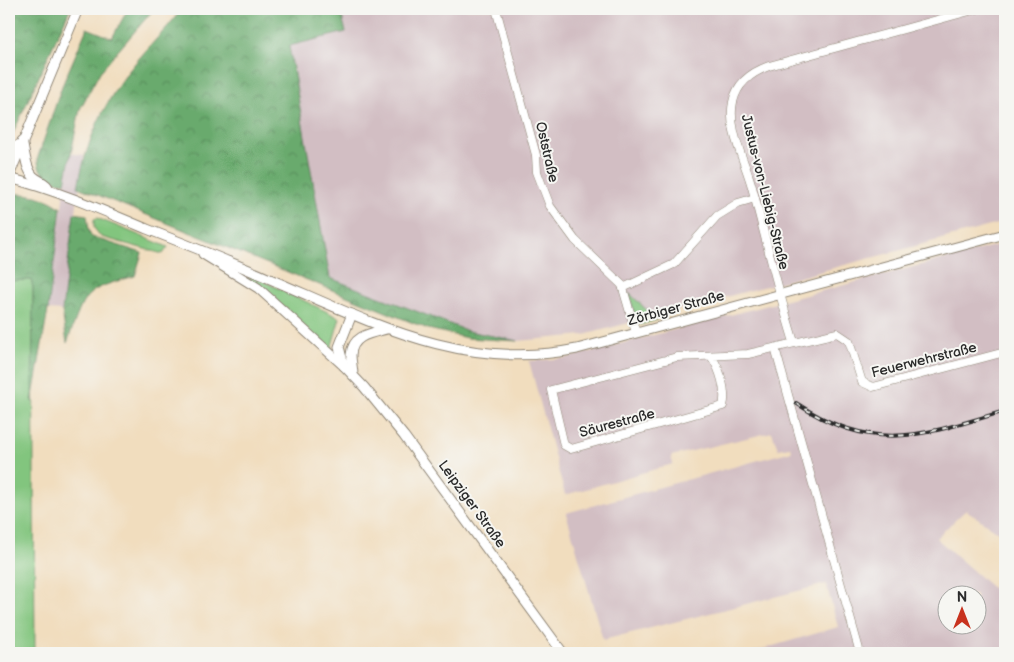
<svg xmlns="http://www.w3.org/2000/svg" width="1014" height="662" font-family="'Balsamiq Sans',sans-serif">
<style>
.industrial{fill:#d2bec3;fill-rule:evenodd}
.green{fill:#82c57e;stroke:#567854}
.forest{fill:url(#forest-crowns);stroke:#4a6a4c}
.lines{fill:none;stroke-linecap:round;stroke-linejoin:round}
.minor-casing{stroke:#8e8474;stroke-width:9}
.major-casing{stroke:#8e8474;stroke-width:11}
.minor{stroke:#fff;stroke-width:8}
.major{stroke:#fff;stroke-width:9}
.rail-casing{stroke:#2b2b2b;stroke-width:4}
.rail{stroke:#f6f6f2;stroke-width:2;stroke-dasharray:5.5;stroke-linecap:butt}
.labels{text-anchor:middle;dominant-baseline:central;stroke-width:4;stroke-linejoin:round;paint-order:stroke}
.street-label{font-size:14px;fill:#2b2b2b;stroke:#f6f6f2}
</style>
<defs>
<pattern id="forest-crowns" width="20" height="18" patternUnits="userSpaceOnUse" patternTransform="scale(1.25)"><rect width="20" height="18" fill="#69aa6d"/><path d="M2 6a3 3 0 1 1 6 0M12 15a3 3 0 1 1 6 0" fill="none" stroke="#578b5a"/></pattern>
</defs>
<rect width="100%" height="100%" fill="#f6f6f2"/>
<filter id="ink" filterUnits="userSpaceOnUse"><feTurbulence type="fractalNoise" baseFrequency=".02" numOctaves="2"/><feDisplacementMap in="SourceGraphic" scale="10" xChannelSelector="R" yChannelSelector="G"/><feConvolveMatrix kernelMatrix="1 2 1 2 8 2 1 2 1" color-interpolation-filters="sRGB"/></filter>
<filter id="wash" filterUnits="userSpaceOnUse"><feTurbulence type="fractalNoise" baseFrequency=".0096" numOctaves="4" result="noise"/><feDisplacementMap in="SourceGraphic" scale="20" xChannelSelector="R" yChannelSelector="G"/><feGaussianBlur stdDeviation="1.12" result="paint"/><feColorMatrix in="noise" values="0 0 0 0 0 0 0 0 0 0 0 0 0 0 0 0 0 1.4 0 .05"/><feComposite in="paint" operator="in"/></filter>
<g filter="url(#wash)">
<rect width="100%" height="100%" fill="#f1ddbe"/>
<g class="industrial">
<path d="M340,9H1005V222L584,335L518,341L468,331L330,279L289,46L346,32Z"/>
<path d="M70,153L84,155L62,311L48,310L51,278Z"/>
<path d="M1005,243V537L966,510L936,538L1005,599V653H749L838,627L826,584L603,640L566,513L792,451L790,447L778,449L772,432L671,456L673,464L565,495L529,361L566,358ZM946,594H976V624H946Z"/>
</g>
<g class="green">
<path d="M97,218L168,247L163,254L101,237L94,228V219Z"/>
<path d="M249,274L340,318L330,352L247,278Z"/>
<path d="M27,279L31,280L33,287L35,653H9V281Z"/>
<path d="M629,293L657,320L640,325L637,322Z"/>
</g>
<g class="forest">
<path d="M9,9H70L9,142Z"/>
<path d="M128,9H154L100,72L80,109L65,183C49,181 37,174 38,157L62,86L87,28L112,38Z"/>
<path d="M182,9H340L346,32L289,46L330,278L468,331L518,341L467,338L428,329L78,187C85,148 99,112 123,79C140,54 164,33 182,9Z"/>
<path d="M12,194C28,193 48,197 61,208L48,310L32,402L33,287L31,280L9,281V195Z"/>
<path d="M74,213L87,215L89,231L92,237L142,253L135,276C81,291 86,292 67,343L62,311Z"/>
</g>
</g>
<g filter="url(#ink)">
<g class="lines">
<g class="minor-casing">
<g id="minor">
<path d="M496,9L536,155L537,172L550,206L575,240L622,285L636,333"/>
<path d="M9,149L21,143"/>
<path d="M623,288L674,264L717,216L738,203L755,198"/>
<path d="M794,342C778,291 766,239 752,187C745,161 727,129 733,102C737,83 752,72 769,66L977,9"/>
<path d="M775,348L860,653"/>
<path d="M711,356C720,368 727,392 723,406L571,449L564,445L551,390L677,357L748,354L837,333L849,341L862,382L873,387L1005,352"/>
</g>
</g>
<g class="major-casing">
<g id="major">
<path d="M22,141C25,152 25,167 33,176C39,182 46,181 49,189"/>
<path d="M9,176L78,9"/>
<path d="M9,178C56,190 102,210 147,229C188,245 229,261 270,279C371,322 463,372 577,349L1005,234"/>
<path d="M203,254L258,288L344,366L364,387L404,436L563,653"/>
<path d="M344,366L339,347L352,314"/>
<path d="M353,375C353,368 351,362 351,355C352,335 372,333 387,329"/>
</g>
</g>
<use href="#minor" class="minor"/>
<use href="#major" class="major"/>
<g class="rail-casing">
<path id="rail" d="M796,403C874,455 923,435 1005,411"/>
</g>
<use href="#rail" class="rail"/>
</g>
</g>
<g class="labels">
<g class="street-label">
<text transform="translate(547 152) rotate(77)">Oststraße</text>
<text transform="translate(765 192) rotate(76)">Justus-von-Liebig-Straße</text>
<text transform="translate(676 308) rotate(-15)">Zörbiger Straße</text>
<text transform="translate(924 360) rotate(-14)">Feuerwehrstraße</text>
<text transform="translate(617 423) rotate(-15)">Säurestraße</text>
<text transform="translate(472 504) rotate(54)">Leipziger Straße</text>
</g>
</g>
<rect width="1014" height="662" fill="none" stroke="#f6f6f2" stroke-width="30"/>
<g transform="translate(962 610)"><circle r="24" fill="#f6f6f2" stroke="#a5a5a2"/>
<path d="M0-4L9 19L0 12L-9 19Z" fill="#c8321e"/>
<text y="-8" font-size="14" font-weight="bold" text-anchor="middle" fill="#2b2b2b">N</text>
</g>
</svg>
